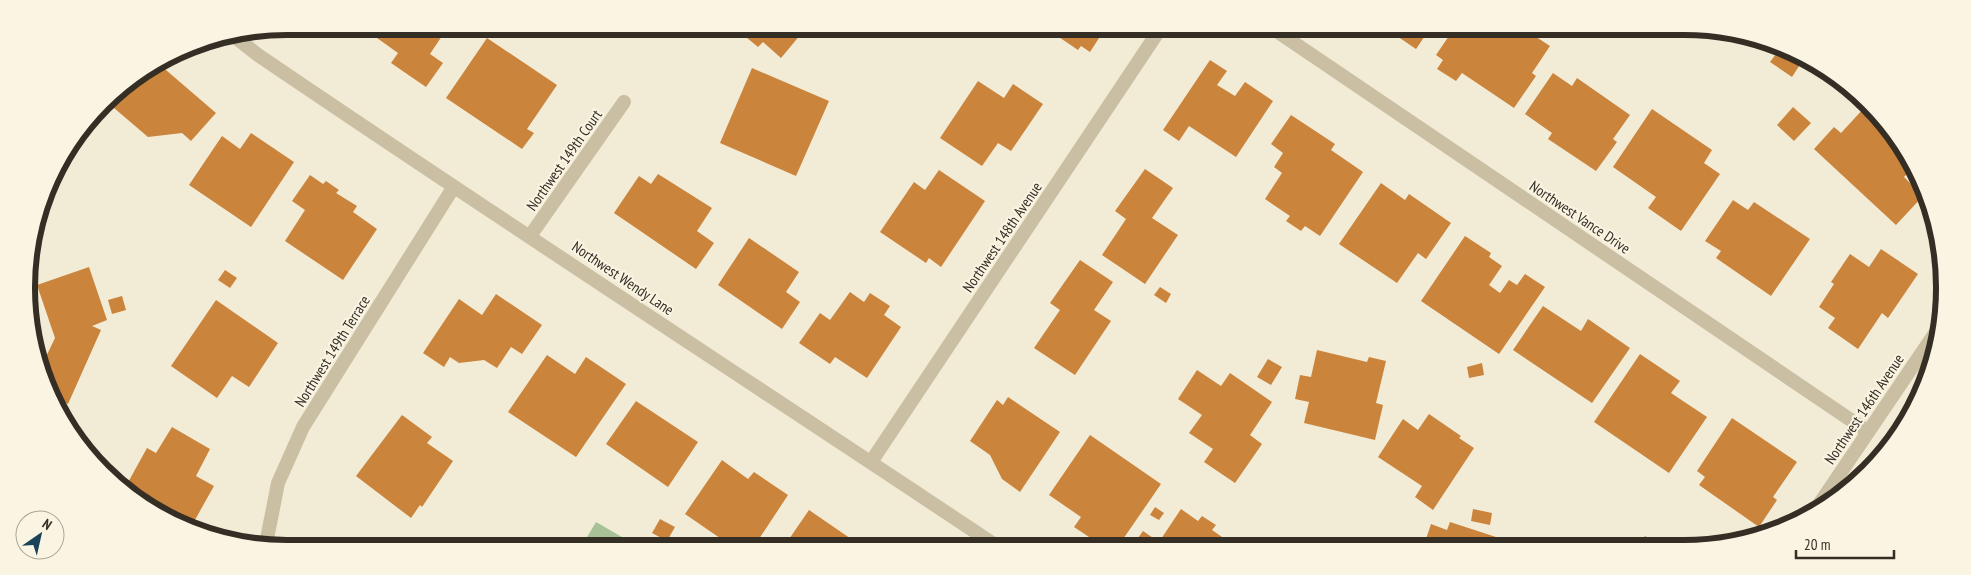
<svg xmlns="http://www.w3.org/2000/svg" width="1971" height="575" font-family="'PT Sans Narrow',sans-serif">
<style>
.pitch{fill:#a8c197}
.building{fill:#cb843c}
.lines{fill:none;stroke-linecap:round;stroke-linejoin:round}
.minor{stroke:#cabfa3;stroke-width:14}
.labels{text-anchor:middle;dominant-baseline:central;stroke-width:4;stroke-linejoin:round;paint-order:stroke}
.street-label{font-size:15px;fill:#352e25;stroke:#faf5e3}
.rim{fill:none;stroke:#352e25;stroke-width:6}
</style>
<rect width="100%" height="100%" fill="#f2ecd7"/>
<path class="pitch" d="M596,522L634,544L633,545L583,544Z"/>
<g class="building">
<path d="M330,26H350L343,36Z"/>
<path d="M385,27H448L430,54L443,63L426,87L391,63L398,53L377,38Z"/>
<path d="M735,28H806L781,58L763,42L758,47Z"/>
<path d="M1047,29H1113L1107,38L1101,35L1090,52L1081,46L1078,50Z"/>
<path d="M1388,30H1429L1416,49Z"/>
<path d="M1453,30L1527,31L1550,46L1532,73L1536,76L1514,108L1462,73L1456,81L1437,69L1443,60L1436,55Z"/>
<path d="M487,38L557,85L527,129L534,133L522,149L446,98Z"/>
<path d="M1779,50L1801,63L1792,77L1770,62Z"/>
<path d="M1210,60L1227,71L1217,85L1235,96L1245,82L1273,101L1236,157L1189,126L1179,141L1163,130Z"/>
<path d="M159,64L216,113L191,141L182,133L148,137L107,102L119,89Z"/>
<path d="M752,68L829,101L796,176L720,143Z"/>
<path d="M1553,73L1572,86L1577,78L1630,115L1613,139L1617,142L1596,171L1548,139L1552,133L1525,114Z"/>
<path d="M978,81L1004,98L1013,84L1043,104L1011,151L998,143L982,166L940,138Z"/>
<path d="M1793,107L1811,123L1794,141L1777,125Z"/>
<path d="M1865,107L1901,142L1912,169L1904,177L1923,196L1896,225L1814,149L1834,127L1841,133Z"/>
<path d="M1652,109L1712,150L1704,163L1720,174L1681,231L1648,208L1656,197L1613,167Z"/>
<path d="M1291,115L1335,144L1331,150L1363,172L1320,236L1305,226L1301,231L1286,221L1290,216L1265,199L1282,173L1274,167L1283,153L1271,144Z"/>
<path d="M251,133L294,162L251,227L189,185L222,136L240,149Z"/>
<path d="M1145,169L1173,188L1152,218L1178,235L1145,284L1102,255L1126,219L1115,211Z"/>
<path d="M939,170L985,201L941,267L929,258L926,263L880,232L914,182L925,190Z"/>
<path d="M658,174L712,208L697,231L714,243L696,269L614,213L639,176L651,184Z"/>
<path d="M310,175L323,184L326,181L339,190L336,193L357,206L353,212L377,229L343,280L285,241L305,210L292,201Z"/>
<path d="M1381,183L1405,200L1409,194L1451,223L1426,259L1418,253L1397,283L1339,244Z"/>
<path d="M1733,200L1748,210L1754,202L1810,239L1771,296L1716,258L1721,251L1705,241Z"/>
<path d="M1465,236L1491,253L1489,257L1502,266L1489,285L1500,293L1509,280L1517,285L1525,274L1545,287L1499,354L1421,301Z"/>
<path d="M749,238L799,272L786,292L800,302L782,329L718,285Z"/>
<path d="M1881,249L1918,274L1888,318L1882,313L1858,349L1828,328L1835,318L1819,307L1834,284L1831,282L1850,254L1869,267Z"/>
<path d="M1080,260L1113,282L1094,310L1111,321L1075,375L1034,348L1060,310L1050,303Z"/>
<path d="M89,267L107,320L92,326L101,330L68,404L56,398L41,367L55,338L37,285Z"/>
<path d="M225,270L237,278L230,288L218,280Z"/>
<path d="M1160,287L1171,294L1166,303L1154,295Z"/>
<path d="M850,292L864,302L870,293L890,306L884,315L901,327L867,378L835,357L830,364L799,343L820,313L830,320Z"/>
<path d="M496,294L542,325L522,354L511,347L497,368L484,360L459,363L450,357L444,367L423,353L459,299L482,315Z"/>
<path d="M122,296L126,310L112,314L108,300Z"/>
<path d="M216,300L278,343L249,387L232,376L217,398L171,366Z"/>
<path d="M1543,306L1581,331L1588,319L1630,348L1592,403L1513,350Z"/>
<path d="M1317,350L1367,362L1369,357L1386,361L1376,403L1383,405L1375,440L1304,423L1309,402L1295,399L1300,375L1311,377Z"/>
<path d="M1640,354L1680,381L1671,393L1707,417L1669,473L1594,422Z"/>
<path d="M547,355L575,374L586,357L626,384L576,457L508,412Z"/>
<path d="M1268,359L1282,367L1271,385L1257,377Z"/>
<path d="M1482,363L1484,375L1469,378L1467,367Z"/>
<path d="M1197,370L1221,386L1230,373L1272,402L1250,435L1262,444L1235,483L1204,462L1213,449L1189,433L1202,415L1178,399Z"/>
<path d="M1008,397L1060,432L1020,492L1002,479L990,455L970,441L997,400L1003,405Z"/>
<path d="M636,401L698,442L668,487L606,444Z"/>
<path d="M1429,414L1461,436L1459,438L1474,448L1433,510L1415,497L1422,486L1378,457L1403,419L1418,430Z"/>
<path d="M402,415L432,437L427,443L453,461L422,507L420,505L411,518L356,476Z"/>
<path d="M1732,418L1797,462L1773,497L1777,500L1759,527L1699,485L1705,477L1697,471Z"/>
<path d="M172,427L210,449L196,476L214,486L191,527L157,514L126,486L147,448L156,453Z"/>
<path d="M1090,435L1161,484L1119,545H1101L1074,527L1081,517L1049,495Z"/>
<path d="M722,460L748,479L754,472L788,495L755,545H730L685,514Z"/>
<path d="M1155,507L1164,513L1159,520L1150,515Z"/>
<path d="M1181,509L1198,521L1202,516L1216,525L1212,530L1235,546L1133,545L1143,531L1159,542Z"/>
<path d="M1473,509L1492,513L1490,525L1471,521Z"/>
<path d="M809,510L860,545H785Z"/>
<path d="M660,519L675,527L667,541L652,533Z"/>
<path d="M1450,522L1496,537L1493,546H1415L1416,543L1424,545L1431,524L1447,530Z"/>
<path d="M1645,536L1661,546H1638Z"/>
</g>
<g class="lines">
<g class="minor">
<path d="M1275,30L1867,431"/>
<path d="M235,37L258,55C502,221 749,381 995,545"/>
<path d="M530,236L624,102"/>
<path d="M871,462L1160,29"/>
<path d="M1816,509L1940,326"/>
<path d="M266,544L278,483L303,427L453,188"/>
<path d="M1310,546L1312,544"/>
</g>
</g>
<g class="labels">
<g class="street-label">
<text transform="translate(564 160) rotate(-55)">Northwest 149th Court</text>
<text transform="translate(1580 217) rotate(34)">Northwest Vance Drive</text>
<text transform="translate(1002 237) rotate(-56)">Northwest 148th Avenue</text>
<text transform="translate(623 278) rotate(34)">Northwest Wendy Lane</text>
<text transform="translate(332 351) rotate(-58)">Northwest 149th Terrace</text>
<text transform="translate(1864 409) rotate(-56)">Northwest 146th Avenue</text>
</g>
</g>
<path d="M0 0H1971V575H0ZM287 35H1684A252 252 0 0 1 1936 287V288A252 252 0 0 1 1684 540H287A252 252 0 0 1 35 288V287A252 252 0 0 1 287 35Z" fill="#faf5e3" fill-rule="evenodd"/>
<path class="rim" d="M287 35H1684A252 252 0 0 1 1936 287V288A252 252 0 0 1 1684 540H287A252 252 0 0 1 35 288V287A252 252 0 0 1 287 35Z"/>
<g transform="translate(40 535) rotate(34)"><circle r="24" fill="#faf5e3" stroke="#aba597"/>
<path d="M0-4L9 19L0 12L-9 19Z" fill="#194358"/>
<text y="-8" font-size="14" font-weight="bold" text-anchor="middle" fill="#352e25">N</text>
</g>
<path d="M1796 550v8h98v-8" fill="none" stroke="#352e25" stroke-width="2.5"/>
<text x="1804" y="550" font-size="15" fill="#352e25" stroke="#faf5e3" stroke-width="4" paint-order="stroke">20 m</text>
</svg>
